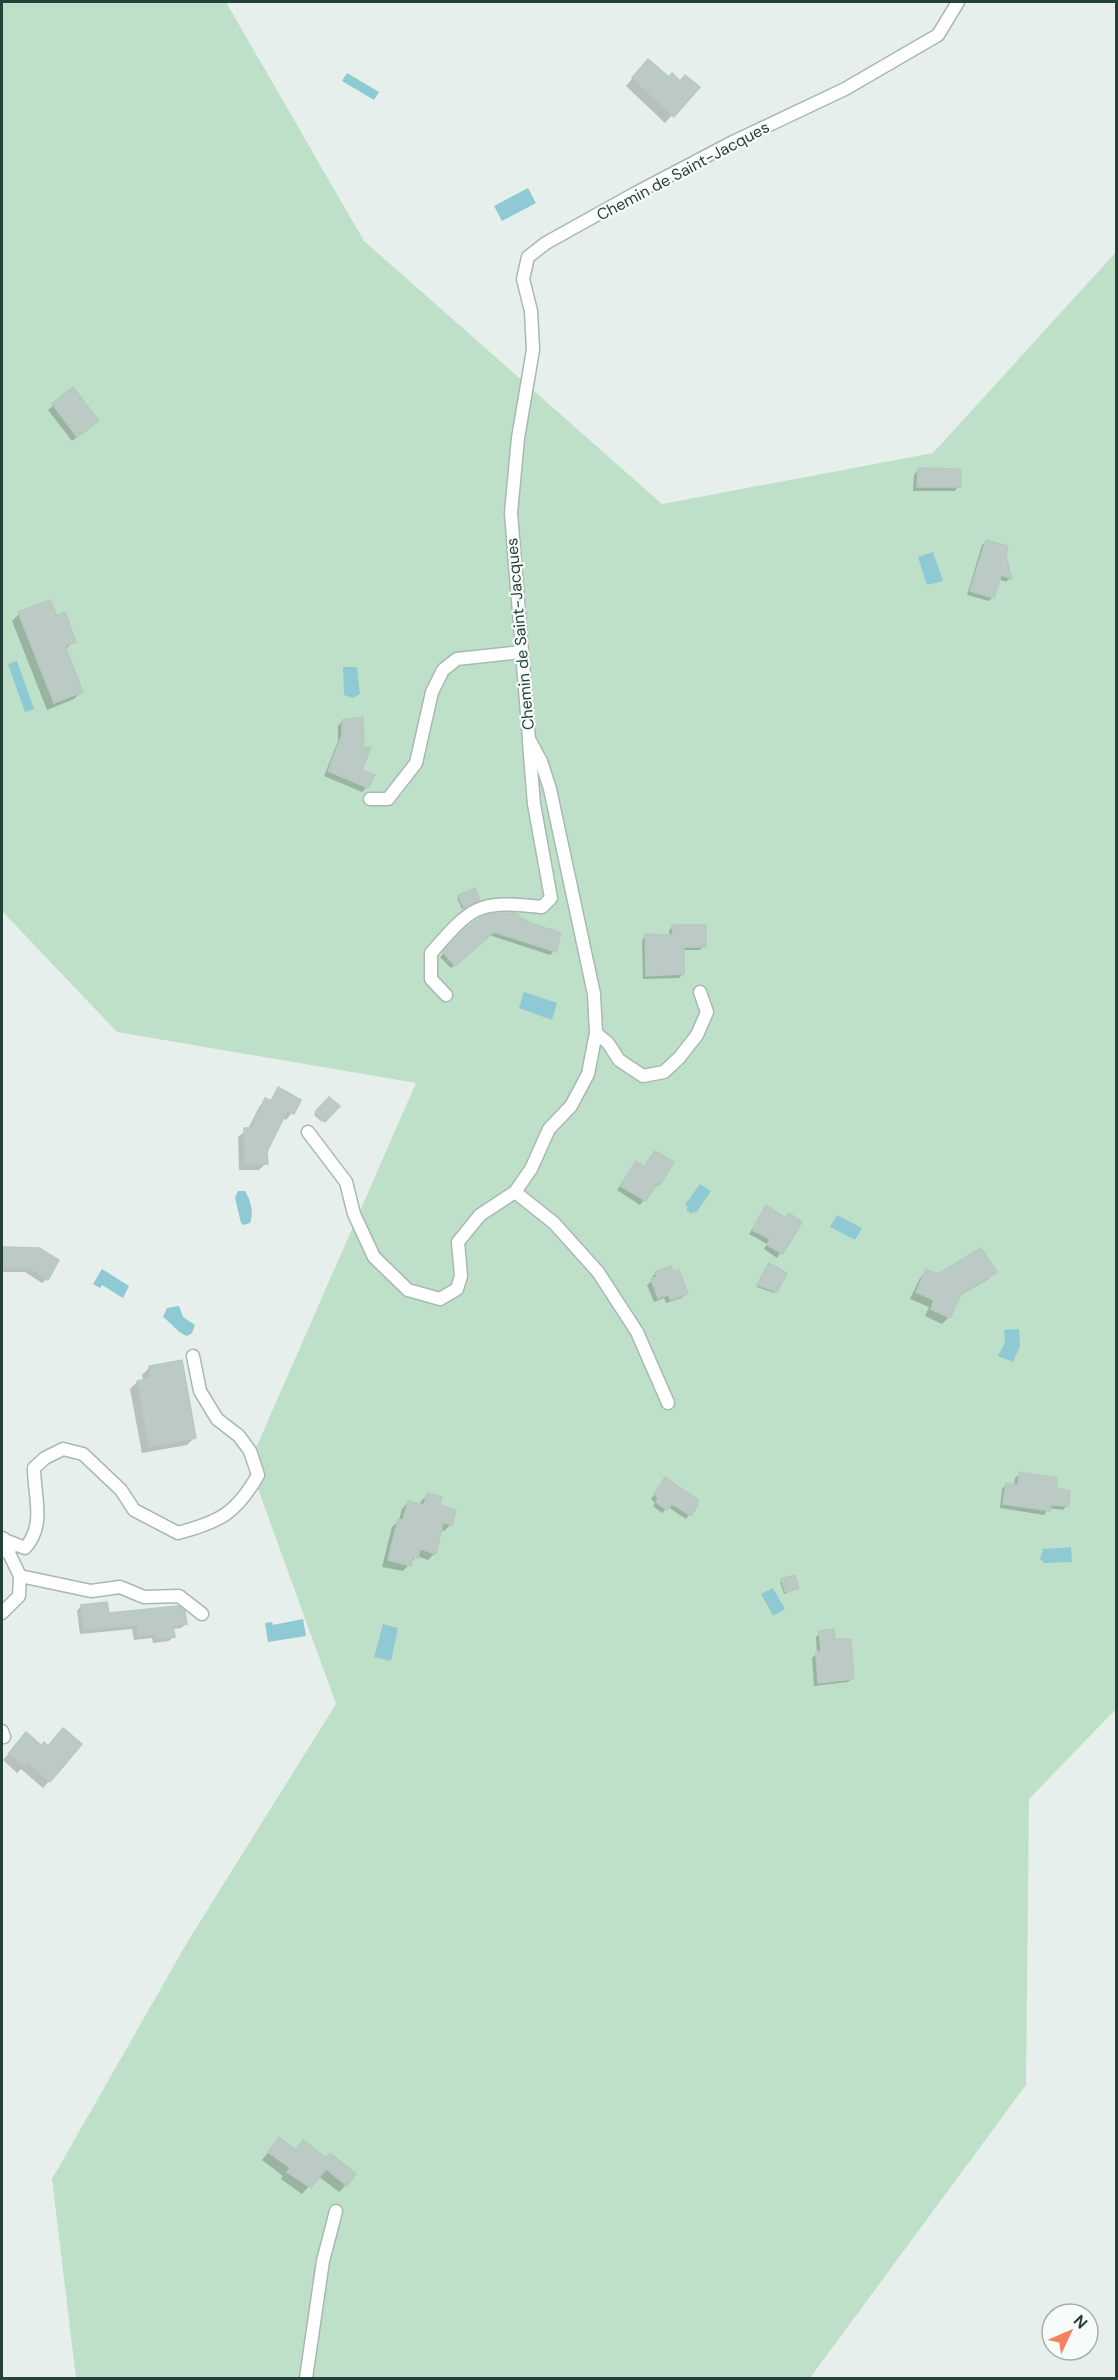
<svg xmlns="http://www.w3.org/2000/svg" width="1118" height="2380" font-family="'DM Sans',sans-serif">
<style>
.green{fill:#bfe0c8}
.water{fill:#8ec9d4}
.shadow{fill:#0003}
.building{fill:#bbcac4;stroke:#b8c9c2;stroke-width:1.5}
.lines{fill:none;stroke-linecap:round;stroke-linejoin:round}
.lane-casing{stroke:#a8b8b2;stroke-width:15}
.street-casing{stroke:#a8b8b2;stroke-width:21}
.lane{stroke:#fff;stroke-width:12}
.street{stroke:#fff;stroke-width:18}
.labels{text-anchor:middle;dominant-baseline:central;stroke-width:4.5;stroke-linejoin:round;paint-order:stroke}
.street-label{font-size:16px;fill:#24423a;stroke:#f7fbf9}
</style>
<rect width="100%" height="100%" fill="#e6efeb"/>
<path class="green" d="M2,2H226L364,241L662,504L933,453L1116,252V1709L1029,1799L1026,2085L810,2378H76L52,2179L188,1941L336,1704L249,1464L416,1083L117,1032L2,911Z"/>
<g class="water">
<path d="M347,73L379,92L374,100L342,81Z"/>
<path d="M528,188L536,203L502,221L494,206Z"/>
<path d="M933,552L943,581L927,585L918,557Z"/>
<path d="M17,661L34,709L25,712L8,664Z"/>
<path d="M343,667H357L360,694L353,698L344,695Z"/>
<path d="M524,992L557,1003L552,1020L519,1008Z"/>
<path d="M700,1184L711,1191L696,1213L694,1211L692,1214L686,1210L688,1207L685,1205Z"/>
<path d="M238,1191H245C251,1201 254,1213 250,1223L244,1225L241,1223L235,1198Z"/>
<path d="M837,1215L862,1228L855,1240L830,1227Z"/>
<path d="M102,1269L129,1286L123,1298L102,1285L100,1288L93,1284Z"/>
<path d="M179,1306L183,1317L195,1325L192,1333L187,1336C176,1332 172,1323 163,1317L167,1308Z"/>
<path d="M1019,1329L1020,1346L1013,1362L998,1356L1005,1342L1004,1330Z"/>
<path d="M1071,1547L1072,1562L1044,1563L1040,1559L1043,1549Z"/>
<path d="M773,1588L785,1609L773,1616L761,1594Z"/>
<path d="M303,1619L306,1636L268,1642L265,1623L272,1622L273,1625Z"/>
<path d="M383,1624L398,1628L391,1661L374,1657Z"/>
</g>
<g class="shadow">
<path d="M641,68L698,87L665,123L626,86Z"/>
<path d="M73,389L93,425L72,441L48,410Z"/>
<path d="M918,470L959,486L955,491H913L914,475Z"/>
<path d="M986,542L1005,556L1010,578L1006,582L998,579L993,597L989,601L967,595L982,545Z"/>
<path d="M19,614L56,618L75,641L64,650L81,692L74,699L47,710L12,621Z"/>
<path d="M342,721L367,787L362,792L324,776L338,741V726Z"/>
<path d="M459,896L477,902L462,909L457,898Z"/>
<path d="M473,924L554,951L550,955L489,935L451,968L440,957Z"/>
<path d="M673,926L704,946L700,950H683V974L679,978L643,979L642,940L645,936H669V930Z"/>
<path d="M278,1089L299,1100L292,1113L286,1120L282,1118L265,1151L266,1163L259,1170H239L238,1137L248,1129L259,1107L265,1100L269,1102Z"/>
<path d="M329,1099L337,1107L322,1122L314,1115Z"/>
<path d="M655,1152L659,1184L655,1188L653,1187L640,1205L617,1190L632,1168L636,1163L643,1168Z"/>
<path d="M766,1207L785,1219L800,1222L777,1258L764,1249L767,1244L749,1234Z"/>
<path d="M4,1248L47,1279L42,1283L25,1272H2V1250Z"/>
<path d="M767,1267L776,1291L774,1293L757,1287Z"/>
<path d="M927,1271L938,1276L995,1272L988,1279L958,1297L949,1317L942,1324L925,1316L929,1307L910,1299L920,1278Z"/>
<path d="M656,1273L686,1293L682,1298L666,1303L664,1298L654,1302L647,1285L653,1280L652,1277Z"/>
<path d="M149,1368L194,1438L187,1445L142,1453L130,1389L137,1382L143,1381L142,1375Z"/>
<path d="M1020,1474L1054,1489L1067,1505L1063,1510L1049,1508L1044,1515L1000,1508L1002,1489L1006,1485L1014,1486L1015,1478Z"/>
<path d="M662,1483L696,1505L686,1519L668,1507L662,1513L653,1506L655,1503L651,1499Z"/>
<path d="M428,1495L451,1524L444,1531L440,1530L435,1553L428,1560L417,1556L403,1571L382,1567L392,1527L399,1520L402,1509L408,1502L420,1506L421,1501Z"/>
<path d="M782,1580L796,1589L784,1594L780,1582Z"/>
<path d="M81,1606L107,1614L186,1624L181,1628L172,1629L173,1637L169,1641L153,1643L152,1638L134,1640L132,1629L80,1634L77,1611Z"/>
<path d="M820,1633L834,1641L853,1678L848,1682L814,1686L812,1658L817,1653L816,1637Z"/>
<path d="M20,1740L41,1747H48L49,1781L43,1788L21,1769L17,1773L3,1760Z"/>
<path d="M279,2139L295,2151L303,2142L346,2185L339,2192L318,2176L302,2194L281,2179L283,2176L262,2160Z"/>
</g>
<g class="building">
<path d="M648,59L669,77L672,73L680,81L685,75L700,87L674,117L632,78Z"/>
<path d="M73,387L99,421L77,437L52,404Z"/>
<path d="M918,468L961,469V487H917Z"/>
<path d="M986,540L1008,546L1006,556L1012,579L1001,575L994,598L970,591Z"/>
<path d="M50,600L57,616L65,612L76,642L65,646L83,692L54,703L18,612Z"/>
<path d="M363,717L364,748L371,747L362,770L375,775L368,788L328,771L342,735V720Z"/>
<path d="M475,888L480,900L464,908L458,895Z"/>
<path d="M515,913L527,922L561,933L556,952L494,932L455,966L443,952L463,931L482,917L491,914Z"/>
<path d="M672,925H706V947H684V974L646,976L645,934L673,935Z"/>
<path d="M278,1087L301,1100L294,1114L287,1111L267,1152L268,1164H245L244,1128H251L265,1098L271,1101Z"/>
<path d="M329,1097L340,1106L325,1122L315,1112Z"/>
<path d="M655,1151L674,1162L660,1185L657,1183L646,1201L620,1186L636,1161L644,1167Z"/>
<path d="M766,1205L786,1218L789,1213L802,1222L783,1254L767,1245L770,1239L752,1230Z"/>
<path d="M3,1247L39,1248L59,1260L48,1280L30,1268H2Z"/>
<path d="M981,1248L997,1272L961,1294L950,1318L931,1309L934,1300L916,1292L926,1269L938,1274Z"/>
<path d="M769,1263L787,1273L777,1292L757,1285Z"/>
<path d="M671,1266L674,1272L679,1270L688,1294L671,1300L668,1295L658,1298L651,1279L657,1277L655,1272Z"/>
<path d="M182,1360L196,1438L149,1447L137,1381L150,1378L149,1366Z"/>
<path d="M1019,1472L1057,1478L1056,1488L1070,1491L1069,1506L1051,1505L1050,1511L1003,1504L1006,1483L1018,1485Z"/>
<path d="M665,1477L698,1500V1505L691,1516L672,1504L667,1510L656,1502L658,1498L654,1494Z"/>
<path d="M427,1493L442,1497L440,1505L456,1510L452,1525L443,1523L436,1554L420,1549L418,1558L413,1557L411,1566L388,1560L398,1519L403,1520L408,1501L424,1505Z"/>
<path d="M795,1575L799,1588L786,1593L781,1579Z"/>
<path d="M107,1602L109,1613L178,1606L185,1611L187,1624L173,1626L175,1637L157,1639L156,1634L138,1636L137,1625L84,1630L81,1605Z"/>
<path d="M834,1629L835,1639H851L854,1679L818,1683L816,1652L821,1651L819,1631Z"/>
<path d="M63,1728L82,1744L50,1782L28,1763L24,1767L9,1753L26,1732L42,1746L44,1742L48,1746Z"/>
<path d="M279,2137L296,2150L303,2140L326,2158L330,2153L356,2174L347,2186L326,2169L311,2188L287,2172L290,2168L268,2152Z"/>
</g>
<g class="lines">
<g class="lane-casing">
<g id="lane">
<path d="M370,799H388L416,763L432,692L443,670L457,659L522,652"/>
<path d="M446,995L431,979V953C473,905 478,900 542,907L551,898L534,804L529,743"/>
<path d="M596,1033L608,1043L619,1060L643,1076L664,1072L679,1058L697,1035L707,1012L700,992"/>
<path d="M308,1132L346,1182L354,1214L374,1257L408,1290L440,1299L457,1289L461,1276L458,1242L480,1215L515,1192L531,1169L549,1129L571,1106L588,1074L596,1033L594,994L550,789L541,761L529,739L511,513L518,438L533,350L531,311L523,279L528,257L546,243L634,194L733,142L845,89L938,35L958,2"/>
<path d="M515,1192L554,1223L598,1272L637,1332L668,1403"/>
<path d="M2,1539L25,1548C46,1525 34,1496 34,1468L45,1458L63,1449L83,1454L121,1490L134,1510L178,1533C219,1522 236,1514 258,1475L250,1451L239,1436L217,1419L200,1391L193,1356"/>
<path d="M7,1549L20,1576L91,1591L120,1587L144,1597L179,1596L202,1614"/>
<path d="M2,1613L19,1596L20,1576"/>
<path d="M2,1731L4,1737"/>
<path d="M306,2378L323,2261L336,2211"/>
</g>
</g>
<g class="street-casing">
<path id="street" d="M2,1541L7,1549"/>
</g>
<use href="#lane" class="lane"/>
<use href="#street" class="street"/>
</g>
<g class="labels">
<g class="street-label">
<text transform="translate(683 171) rotate(-28)">Chemin de Saint-Jacques</text>
<text transform="translate(520 634) rotate(-95)">Chemin de Saint-Jacques</text>
</g>
</g>
<rect width="1118" height="2380" fill="none" stroke="#24423a" stroke-width="6"/>
<g transform="translate(1070 2332) rotate(46)"><circle r="28" fill="#f7fbf9" stroke="#a3b1ad" stroke-width="1.5"/>
<path d="M0-4.5L10 22L0 15L-10 22Z" fill="#f4845f"/>
<text y="-9" font-size="16" font-weight="bold" text-anchor="middle" fill="#24423a">N</text>
</g>
</svg>
